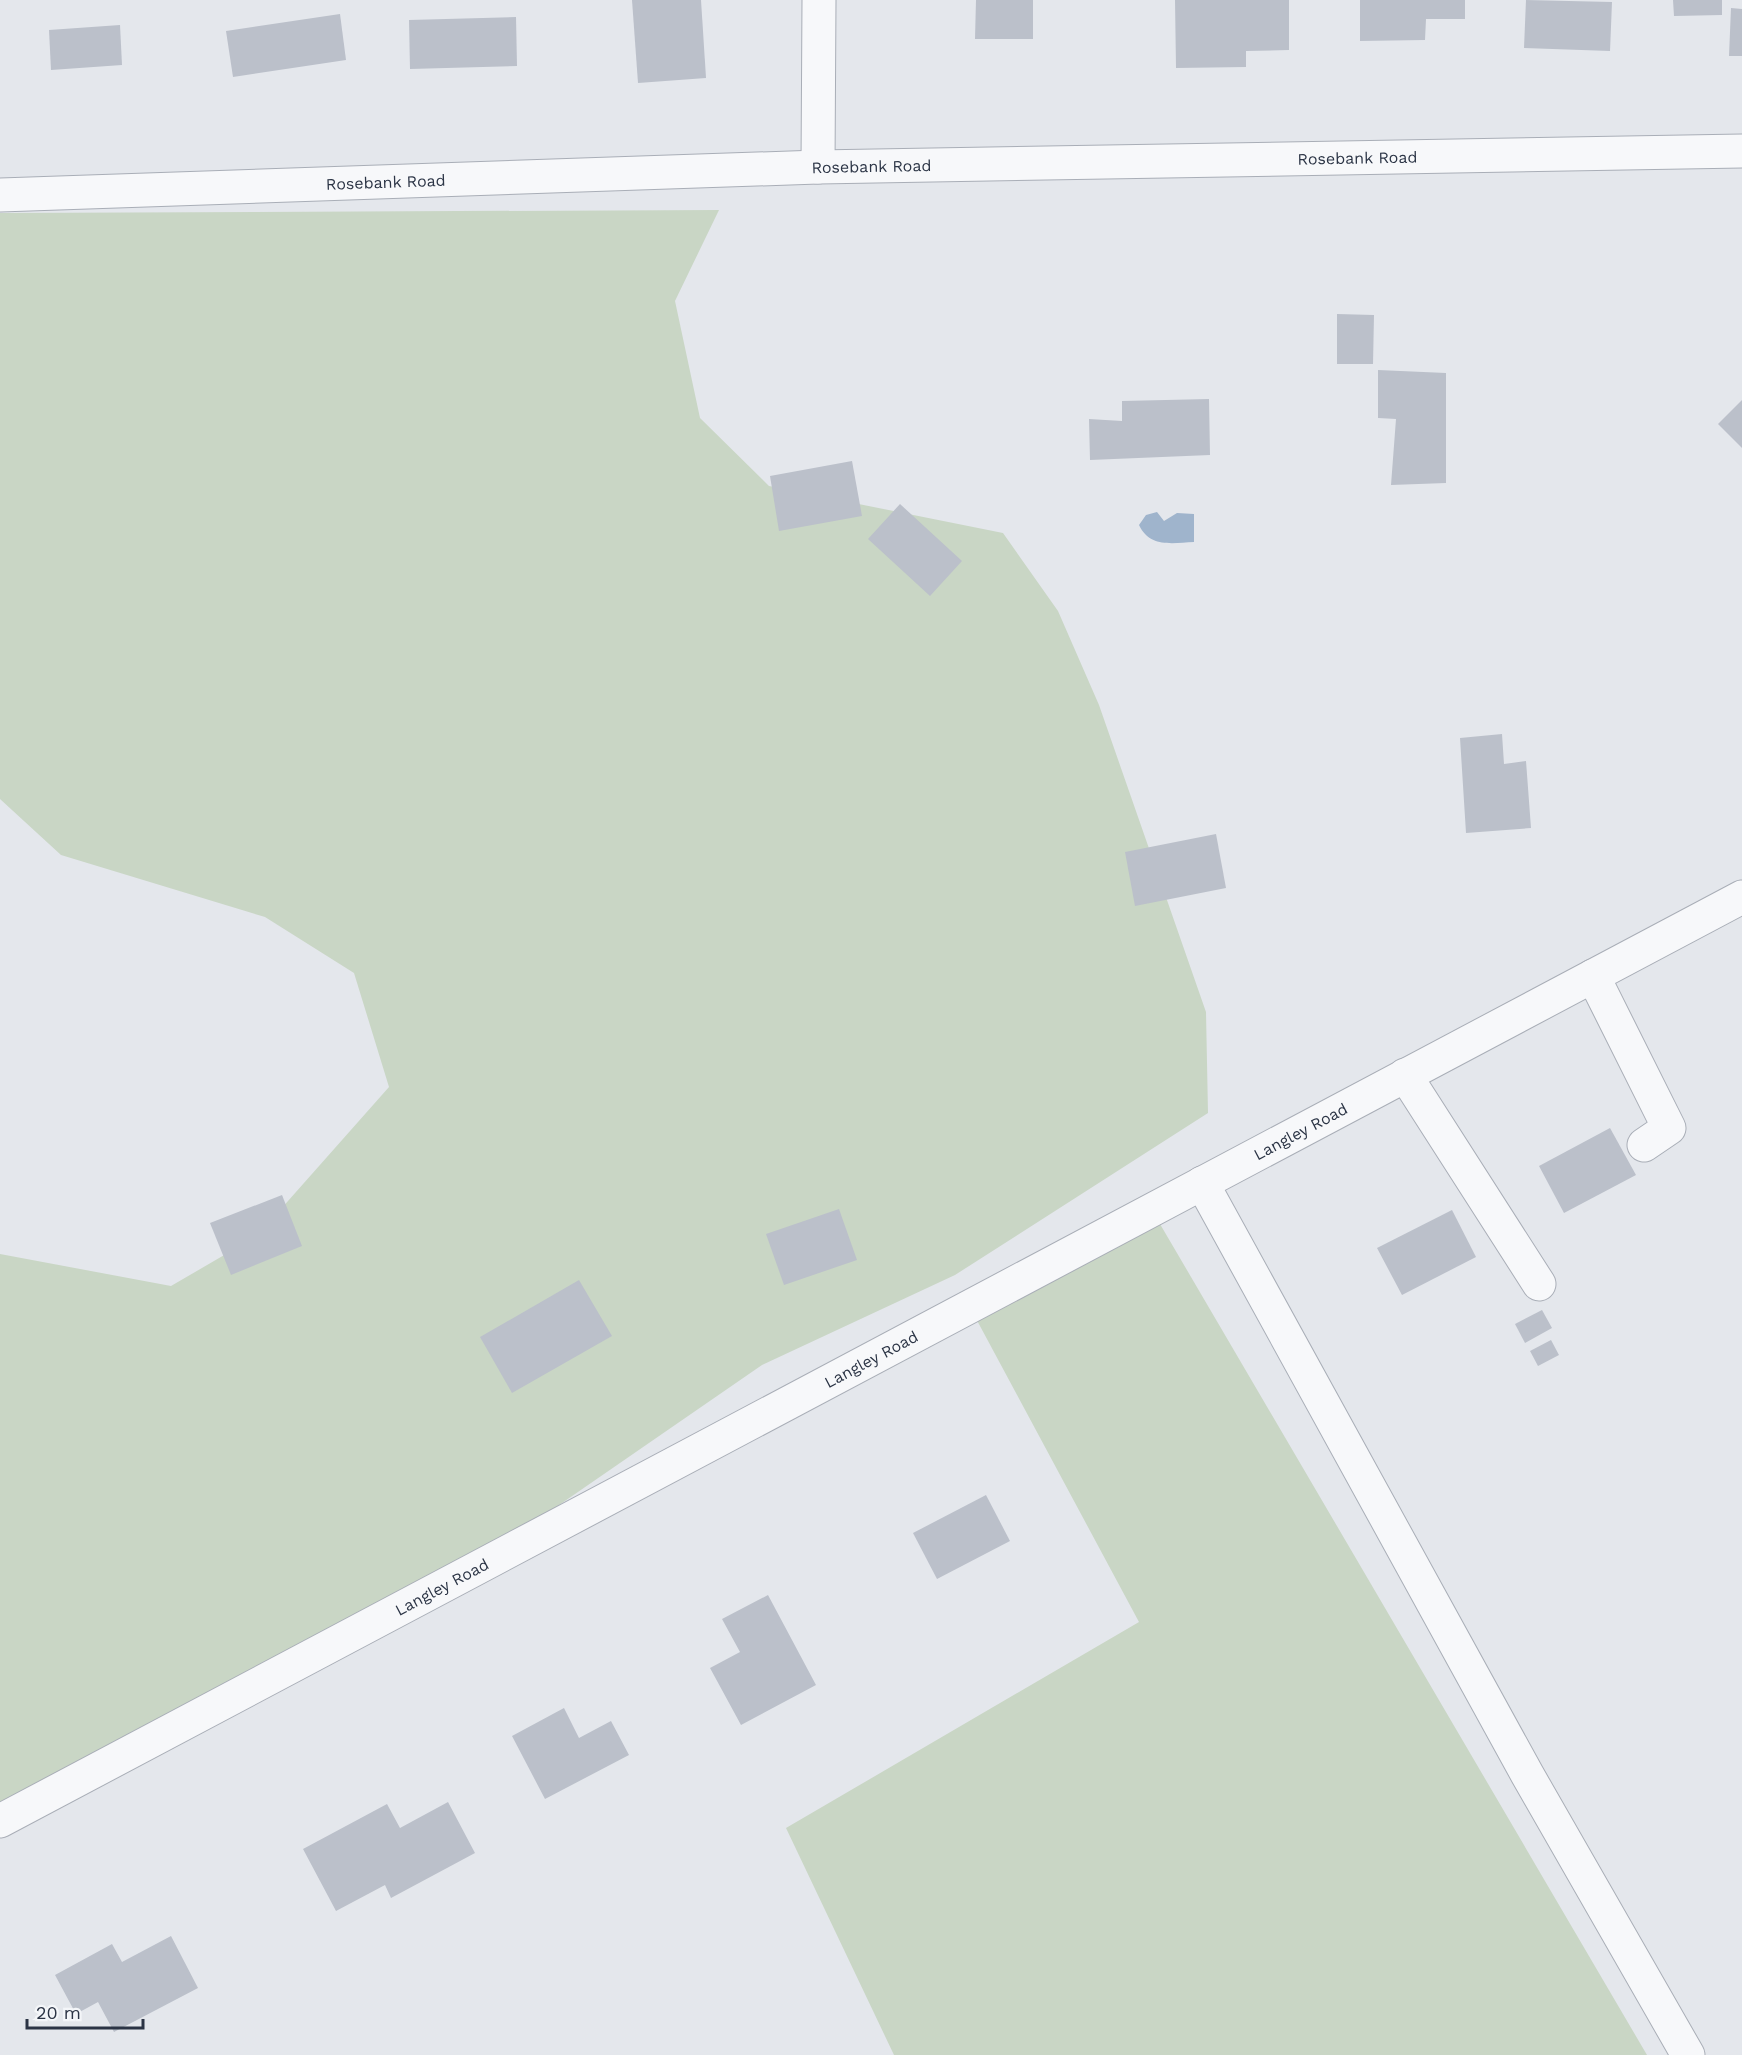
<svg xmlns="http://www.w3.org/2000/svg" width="1742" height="2055" font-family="'Work Sans',sans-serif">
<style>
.green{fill:#c9d6c5}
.water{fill:#9fb4cc}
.building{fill:#bbc0ca}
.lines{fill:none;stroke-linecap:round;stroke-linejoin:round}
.minor-casing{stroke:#a9aeb7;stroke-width:35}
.minor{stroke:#f7f8fa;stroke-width:33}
.labels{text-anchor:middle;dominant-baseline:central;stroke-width:4.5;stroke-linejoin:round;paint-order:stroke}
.street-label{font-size:16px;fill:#2b3445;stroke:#f4f6f9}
</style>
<rect width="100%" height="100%" fill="#e4e7ec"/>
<g class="green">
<path d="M719,210L675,301L700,418L769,486L1003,533L1058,611L1099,705L1206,1012L1208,1113L955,1275L762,1365L433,1592L0,1817V1254L171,1286L257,1236L389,1087L354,973L265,917L61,855L0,799V213Z"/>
<path d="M1150,1207L1647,2055H894L786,1828L1139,1622L973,1313Z"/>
</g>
<path class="water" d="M1157,512L1164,521L1177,513L1194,514V542C1172,543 1150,548 1139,525L1146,515Z"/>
<g class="building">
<path d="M632,0H701L706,78L638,83Z"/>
<path d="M976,0H1033V39H975Z"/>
<path d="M1175,0H1289V50L1246,51V67L1176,68Z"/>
<path d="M1360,0H1465V19H1426L1425,40L1360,41Z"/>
<path d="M1526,0L1612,2L1610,51L1524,48Z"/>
<path d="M1673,0H1722V15L1674,16Z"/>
<path d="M1731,8L1742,9V56H1729Z"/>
<path d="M340,14L346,60L233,77L226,31Z"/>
<path d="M516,17L517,66L410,69L409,20Z"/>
<path d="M120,25L122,65L51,70L49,30Z"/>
<path d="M1337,314L1374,315L1373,364H1337Z"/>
<path d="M1378,370L1446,373V483L1391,485L1396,419L1378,418Z"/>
<path d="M1209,399L1210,455L1090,460L1089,419L1122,421V401Z"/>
<path d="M1742,400V448L1718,424Z"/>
<path d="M852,461L862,516L779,531L770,476Z"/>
<path d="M900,504L962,561L930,596L868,539Z"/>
<path d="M1502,734L1504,764L1526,761L1531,828L1466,833L1460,738Z"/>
<path d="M1216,834L1226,888L1135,906L1125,852Z"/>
<path d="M1610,1128L1636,1175L1564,1213L1539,1166Z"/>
<path d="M282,1195L302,1246L231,1275L210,1223Z"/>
<path d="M839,1209L857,1260L784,1285L766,1234Z"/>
<path d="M1452,1210L1476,1257L1402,1295L1377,1248Z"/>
<path d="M579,1280L612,1336L512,1393L480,1337Z"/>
<path d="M1542,1310L1552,1328L1525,1343L1515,1324Z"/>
<path d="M1551,1340L1559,1355L1538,1366L1530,1351Z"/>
<path d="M986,1495L1010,1541L937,1579L913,1533Z"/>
<path d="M768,1595L816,1685L741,1725L710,1668L740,1652L722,1619Z"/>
<path d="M564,1708L579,1738L611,1721L629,1755L545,1799L512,1736Z"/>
<path d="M448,1802L475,1853L391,1898L385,1885L336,1911L303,1849L387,1804L400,1828Z"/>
<path d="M171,1936L198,1988L114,2032L98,2002L76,2014L55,1975L112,1944L122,1962Z"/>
</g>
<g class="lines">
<g class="minor-casing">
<g id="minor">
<path d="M818,167L819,0"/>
<path id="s1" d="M0,195L818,167L1742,151"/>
<path d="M1593,976L1669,1128L1644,1145"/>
<path d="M1405,1075L1539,1284"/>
<path d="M1202,1183L1527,1774L1688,2055"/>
<path id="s2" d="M0,1821L1742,897"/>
</g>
</g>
<use href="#minor" class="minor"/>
</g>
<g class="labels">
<g class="street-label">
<text stroke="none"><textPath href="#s1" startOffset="1358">Rosebank Road</textPath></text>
<text stroke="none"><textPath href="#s1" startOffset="872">Rosebank Road</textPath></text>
<text stroke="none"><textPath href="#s1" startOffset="386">Rosebank Road</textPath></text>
<text stroke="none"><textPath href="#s2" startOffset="1472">Langley Road</textPath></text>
<text stroke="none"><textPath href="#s2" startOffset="986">Langley Road</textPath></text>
<text stroke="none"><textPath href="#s2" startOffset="500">Langley Road</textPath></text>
</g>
</g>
<path d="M27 2019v9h116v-9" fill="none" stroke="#2b3445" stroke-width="3"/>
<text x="36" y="2019" font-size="18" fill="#2b3445" stroke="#f4f6f9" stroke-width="4.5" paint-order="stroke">20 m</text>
</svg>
